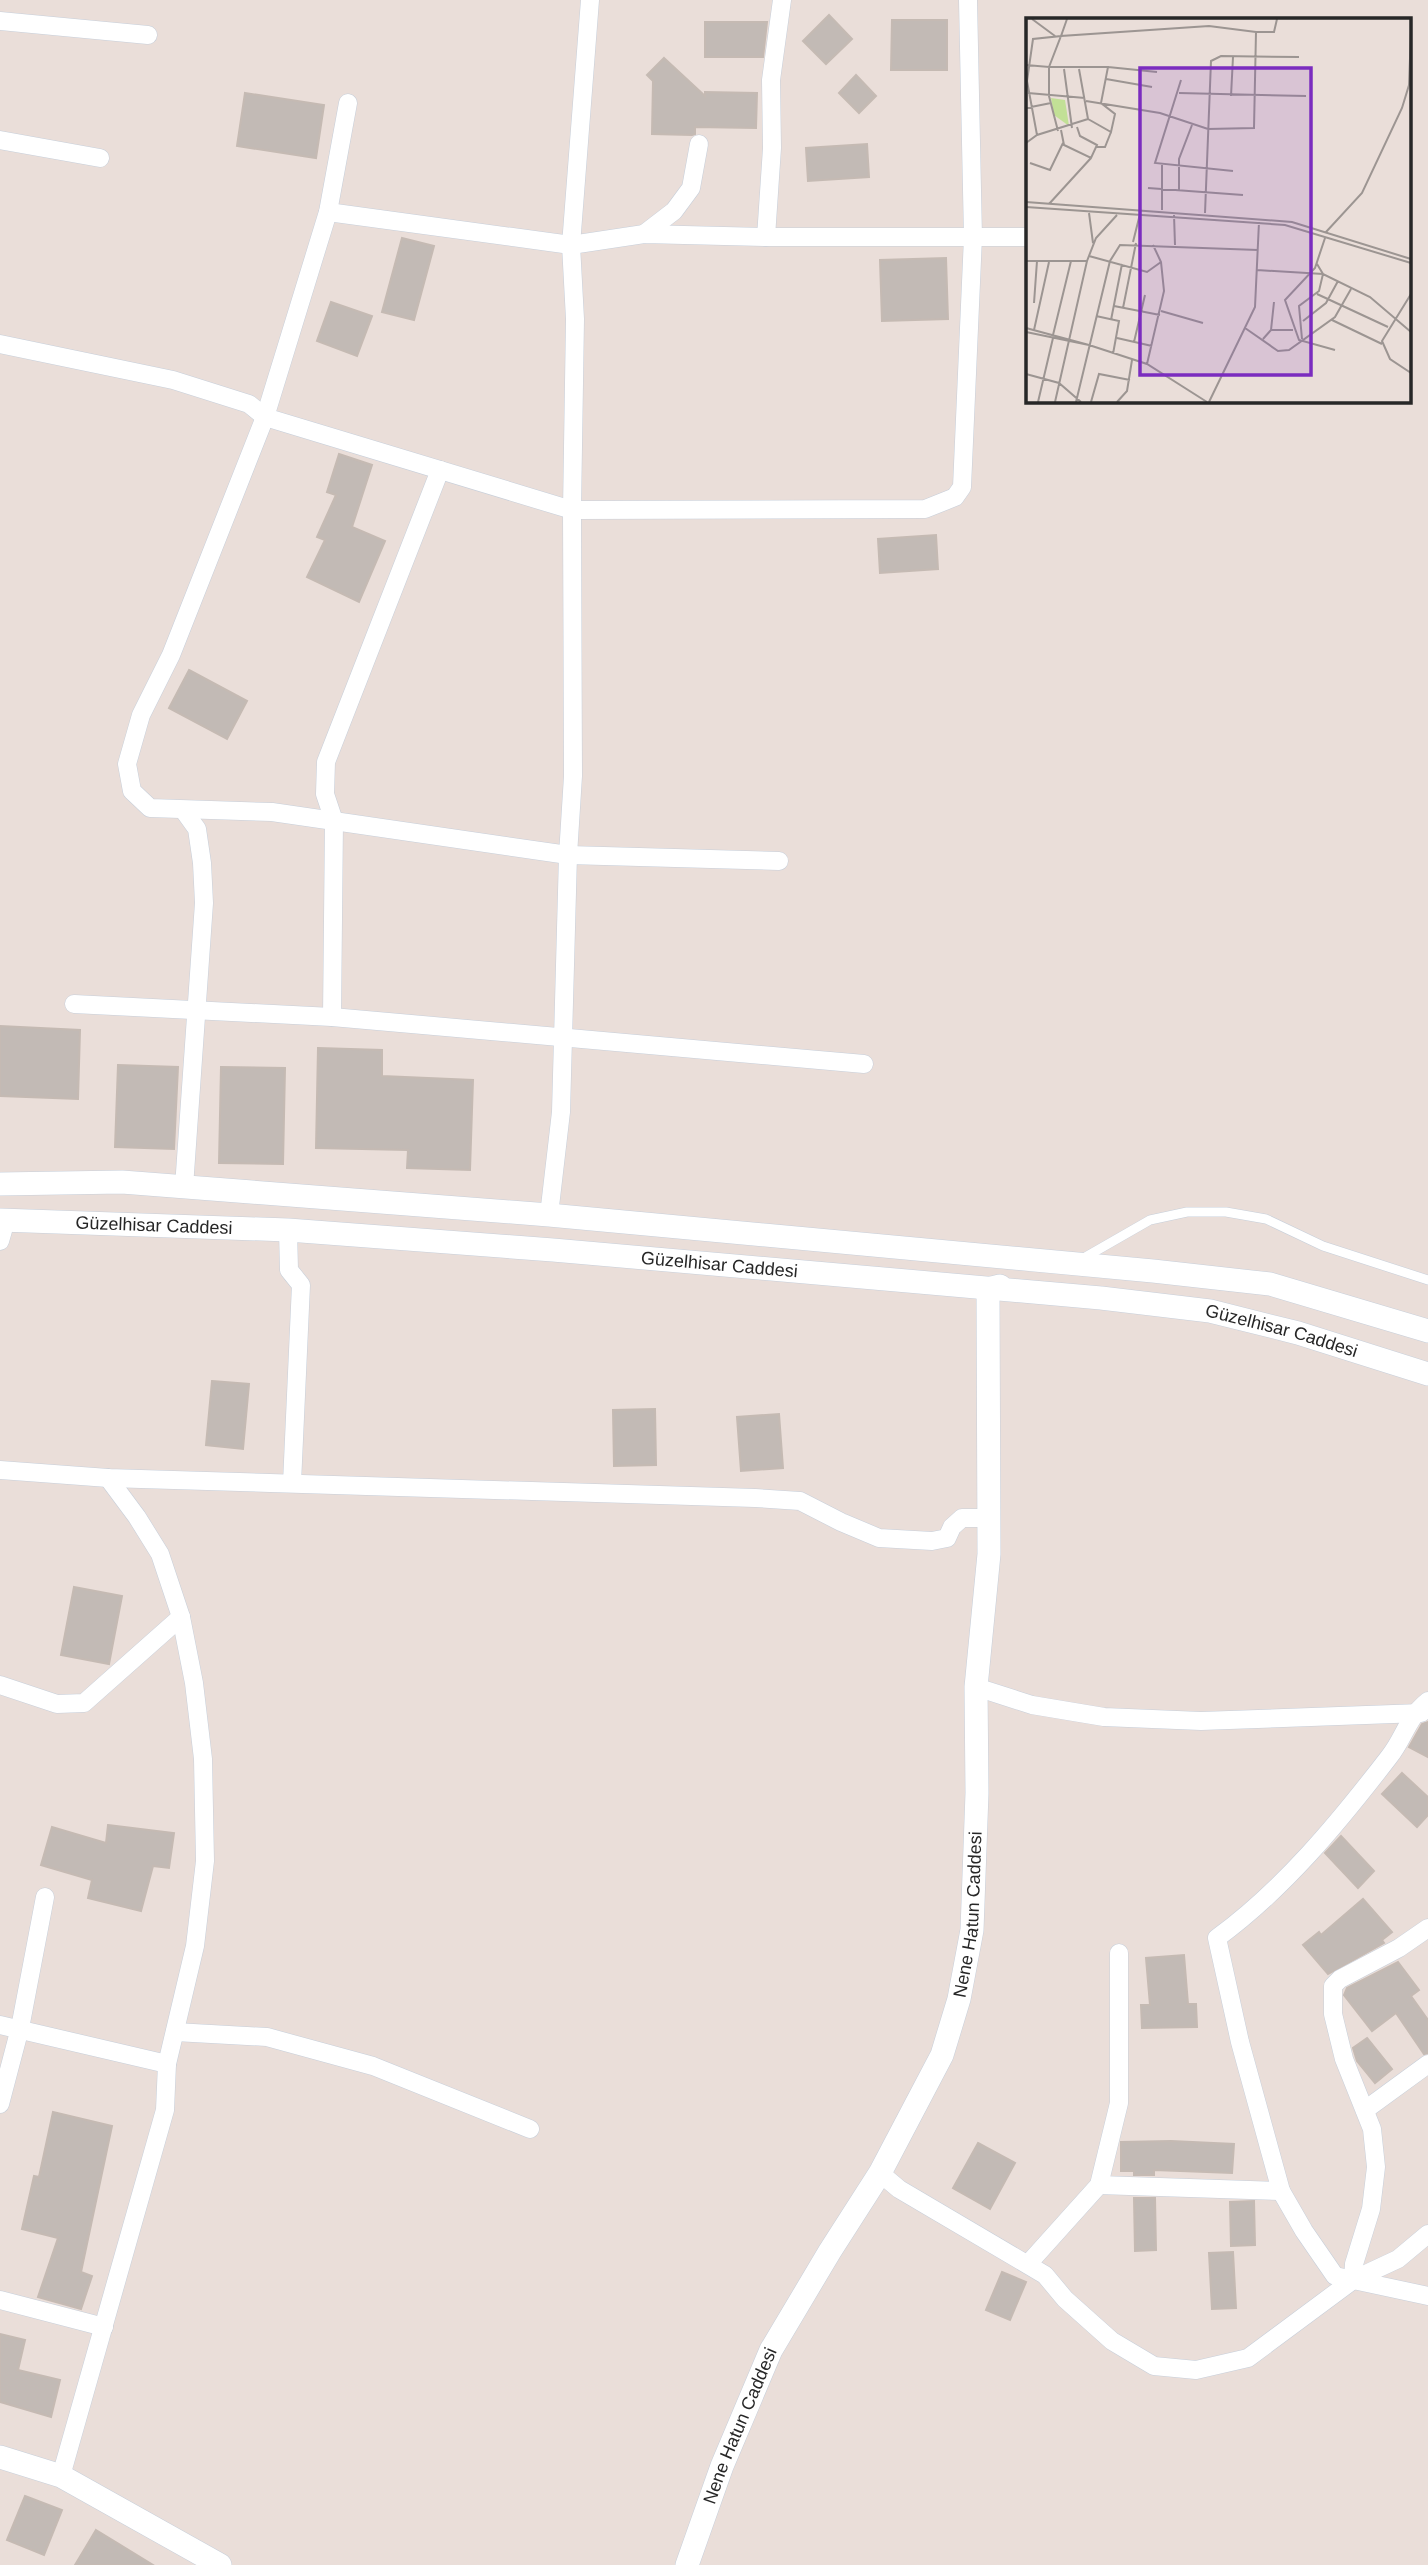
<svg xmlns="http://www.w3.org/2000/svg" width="1428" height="2565" font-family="Helvetica,sans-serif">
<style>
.building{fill:#c2bab5;stroke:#c5bab3;stroke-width:2}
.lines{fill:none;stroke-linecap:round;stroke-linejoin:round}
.service-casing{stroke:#c7cfda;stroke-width:10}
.minor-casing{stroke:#c7cfda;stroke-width:19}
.tertiary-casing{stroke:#c7cfda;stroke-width:24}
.service{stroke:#fff;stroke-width:9}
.minor{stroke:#fff;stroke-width:18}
.tertiary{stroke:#fff;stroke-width:23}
.labels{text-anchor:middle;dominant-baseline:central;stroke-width:7;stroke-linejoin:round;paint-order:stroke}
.street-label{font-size:18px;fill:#272727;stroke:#fff}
.inset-road{fill:none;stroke:#9c9592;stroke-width:2}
.view{fill:#7b2cbf;fill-opacity:0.15;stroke:#7b2cbf;stroke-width:3.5}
.inset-edge{fill:none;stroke:#272727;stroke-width:3.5}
</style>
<rect width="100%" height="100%" fill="#eaded9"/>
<g class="building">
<path d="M829,15L852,39L826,64L803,41Z"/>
<path d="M892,20H947V70H891Z"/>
<path d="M705,22H767L763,57H705Z"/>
<path d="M664,58L705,96V92L757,93L756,128L695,127V134L692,135L652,134L653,81L647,75Z"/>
<path d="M856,75L876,96L859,113L839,93Z"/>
<path d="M245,93L324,105L316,158L237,146Z"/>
<path d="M867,144L869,177L808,181L806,148Z"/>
<path d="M402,238L434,246L414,320L382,312Z"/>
<path d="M946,258L948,319L882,321L880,260Z"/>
<path d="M331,302L372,316L357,356L317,341Z"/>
<path d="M339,454L372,465L352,527L385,541L359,602L307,577L325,540L317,537L336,495L327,492Z"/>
<path d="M936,535L938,569L880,573L878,539Z"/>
<path d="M189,670L247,701L227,739L169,708Z"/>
<path d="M0,1026L80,1030L78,1099L0,1096Z"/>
<path d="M318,1048L382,1050V1076L473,1080L470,1170L407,1168L408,1150L316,1148Z"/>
<path d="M118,1065L178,1067L174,1149L115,1147Z"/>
<path d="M221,1067L285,1068L283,1164L219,1163Z"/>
<path d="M212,1381L249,1384L243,1449L206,1445Z"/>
<path d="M655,1409L656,1465L614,1466L613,1410Z"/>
<path d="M779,1414L783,1468L741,1471L737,1417Z"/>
<path d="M74,1587L122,1596L109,1664L61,1655Z"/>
<path d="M1428,1722V1757L1409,1747L1422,1724Z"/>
<path d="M1402,1773L1428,1797V1815L1417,1827L1382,1794Z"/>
<path d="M108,1825L174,1833L169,1868L153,1866L141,1911L88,1898L92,1880L41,1865L52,1827L106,1843Z"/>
<path d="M1341,1836L1374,1871L1358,1888L1325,1853Z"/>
<path d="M1363,1899L1392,1932L1382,1940L1384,1943L1328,1974L1303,1945L1319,1932L1321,1935Z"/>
<path d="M1184,1955L1188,2004H1196L1197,2027L1142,2028L1141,2005H1150L1146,1958Z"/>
<path d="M1398,1962L1419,1990L1411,1996L1428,2020V2053L1424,2054L1396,2013L1372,2031L1344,1995L1347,1988Z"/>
<path d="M1367,2038L1392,2069L1375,2083L1357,2061L1353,2048Z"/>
<path d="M53,2112L112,2126L81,2272L92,2276L81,2309L38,2297L58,2238L22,2229L34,2176L39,2177Z"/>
<path d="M1171,2141L1234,2144L1232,2173L1154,2170V2175H1134V2171H1121V2142Z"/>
<path d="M978,2143L1015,2163L990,2209L953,2188Z"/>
<path d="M1134,2198H1155L1156,2250L1135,2251Z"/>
<path d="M1254,2201L1255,2245L1231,2246L1230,2202Z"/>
<path d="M1233,2252L1236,2308L1212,2309L1209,2253Z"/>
<path d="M1002,2272L1026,2282L1010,2320L986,2310Z"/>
<path d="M0,2334L25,2340L18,2370L60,2380L51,2417L0,2402Z"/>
<path d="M25,2496L62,2510L44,2555L7,2540Z"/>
<path d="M96,2530L153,2565H75Z"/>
</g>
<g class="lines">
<g class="service-casing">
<path id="service" d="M1082,1259L1150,1220L1187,1212H1226L1266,1219L1323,1246L1428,1280"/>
</g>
<g class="minor-casing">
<g id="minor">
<path d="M0,21L148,35"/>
<path d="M348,103L328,212L265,417L171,655L141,715L127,764L132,791L150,808L272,812L568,855L779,861"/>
<path d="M0,140L100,158"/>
<path d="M328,212L571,245L644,234L766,237H1027"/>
<path d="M644,234L674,211L691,188L699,144"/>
<path d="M766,237L772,148L771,80L782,0"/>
<path d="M0,344L173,380L249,404L265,417L572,510L925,509L955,497L962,487L973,237L968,0"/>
<path d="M184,811L197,829L202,863L204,903L184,1187"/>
<path d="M74,1004L332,1017L864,1064"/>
<path d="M332,1017L334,821L325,794L326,762L440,470"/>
<path d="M549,1215L561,1112L568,855L573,776L572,510L575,319L571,245L590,0"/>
<path d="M288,1230L289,1270L301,1285L292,1483"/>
<path d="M0,1241L6,1220"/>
<path d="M0,1470L108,1478L755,1498L800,1501L841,1522L879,1538L932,1541L947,1538L952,1527L962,1518H989"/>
<path d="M0,1685L57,1704L84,1703L181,1617"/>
<path d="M976,1687L1032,1705L1104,1717L1201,1721L1421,1713"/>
<path d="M1428,1701C1406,1719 1405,1737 1389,1757C1339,1822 1284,1889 1217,1938L1240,2042L1281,2191L1304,2231L1335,2276L1428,2296"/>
<path d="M0,2025L167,2064"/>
<path d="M175,2032L267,2037L373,2066L530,2129"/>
<path d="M0,2104L20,2028L45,1897"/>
<path d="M1365,2110L1428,2064"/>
<path d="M880,2173L899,2189L1045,2275L1065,2299L1112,2341L1154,2366L1196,2370L1248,2358L1353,2280L1398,2259L1428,2234"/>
<path d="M1099,2185L1281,2191"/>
<path d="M1028,2264L1099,2185L1119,2103V1953"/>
<path d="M1353,2280L1354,2264L1371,2209L1376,2167L1372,2129L1344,2059L1333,2014V1986L1340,1979L1399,1948L1428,1928"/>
<path d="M0,2300L104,2327"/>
<path d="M61,2476L165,2110L167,2064L195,1946L205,1861L203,1759L194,1683L181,1617L160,1554L137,1517L108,1478"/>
</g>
</g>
<g class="tertiary-casing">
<g id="tertiary">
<path d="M0,1184L122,1182L549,1215L1153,1271L1270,1284L1428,1331"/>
<path id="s1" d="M0,1220L288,1230L553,1250L1101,1298L1210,1311L1298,1333L1428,1374"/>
<path d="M0,2457L61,2476L220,2565"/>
<path id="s2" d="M687,2565L722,2466L771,2350L830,2251L880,2173L942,2055L959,1999L972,1930L977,1793L976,1687L989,1554L988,1289L1000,1286"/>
</g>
</g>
<use href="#service" class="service"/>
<use href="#minor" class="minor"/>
<use href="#tertiary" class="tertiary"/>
</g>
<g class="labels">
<g class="street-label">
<text stroke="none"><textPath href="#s1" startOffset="154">Güzelhisar Caddesi</textPath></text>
<text stroke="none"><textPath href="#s1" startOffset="721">Güzelhisar Caddesi</textPath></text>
<text stroke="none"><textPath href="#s1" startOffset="1288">Güzelhisar Caddesi</textPath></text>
<text stroke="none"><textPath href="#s2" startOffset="716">Nene Hatun Caddesi</textPath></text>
<text stroke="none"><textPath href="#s2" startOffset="149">Nene Hatun Caddesi</textPath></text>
</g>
</g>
<g transform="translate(1026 18)">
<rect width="385" height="385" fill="#eaded9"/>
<path d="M25,80L39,82L43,108L28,97Z" fill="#c2e096"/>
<path class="inset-road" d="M6,1L29,18M0,47L23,49L35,18L183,8L230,14M82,49L131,54M38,51L46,110M53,51L62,101M80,61L126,69M155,62L129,145L207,153M2,75L59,80M153,75L280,78M205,78L207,39M60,83L134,95L182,111L228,110L230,14H248L251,1M0,90L25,85M35,112L38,127L65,140L71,127L54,118L51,109M32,113L23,78V49H82L75,85L89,96L85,114L62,101M11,117L1,63L7,21L35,18L41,1M0,125L11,117L62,101M71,129H79L85,114M4,145L24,152L37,125M136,147V192M122,170L217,177M153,172V141L166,107M0,184L266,204L385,241M23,186L65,140M0,189L259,207L385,245M63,195L67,225M179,195L185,43L195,38L273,39M148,197L149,227M300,214L336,175L376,90L383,67L385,14M299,220L289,250L259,282L273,322L309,332M107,224L114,196M63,238L121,254L135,244M0,243H61M231,252L297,256L344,279L385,314M291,276L362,309M385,276L356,323L364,341L385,355M8,285L11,243M88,288L134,297M97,290L110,225M135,293L177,305M70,298L93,303L87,336M85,302L96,246M306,302L356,326M277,303L300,285L312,263M0,310L63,327L0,314M219,310L252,333L263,332L309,299L325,271M8,312L23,244M245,312H267M27,317L45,243M91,320L126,328M237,321L245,312L248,284M276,321L273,288L293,273L297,256L291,246M108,324L119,277M63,327L121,346L181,384M121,346L138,273L135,244L127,227M0,356L33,365L55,384M12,384L27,320M29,384L61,243L70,220L91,197M50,384L84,243L94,227L232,232M65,384L73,356L104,362M91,384L101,373L106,342M183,384L229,289L233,204"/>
<path class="view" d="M114,50H285V357H114Z"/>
<rect width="385" height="385" class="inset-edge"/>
</g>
</svg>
